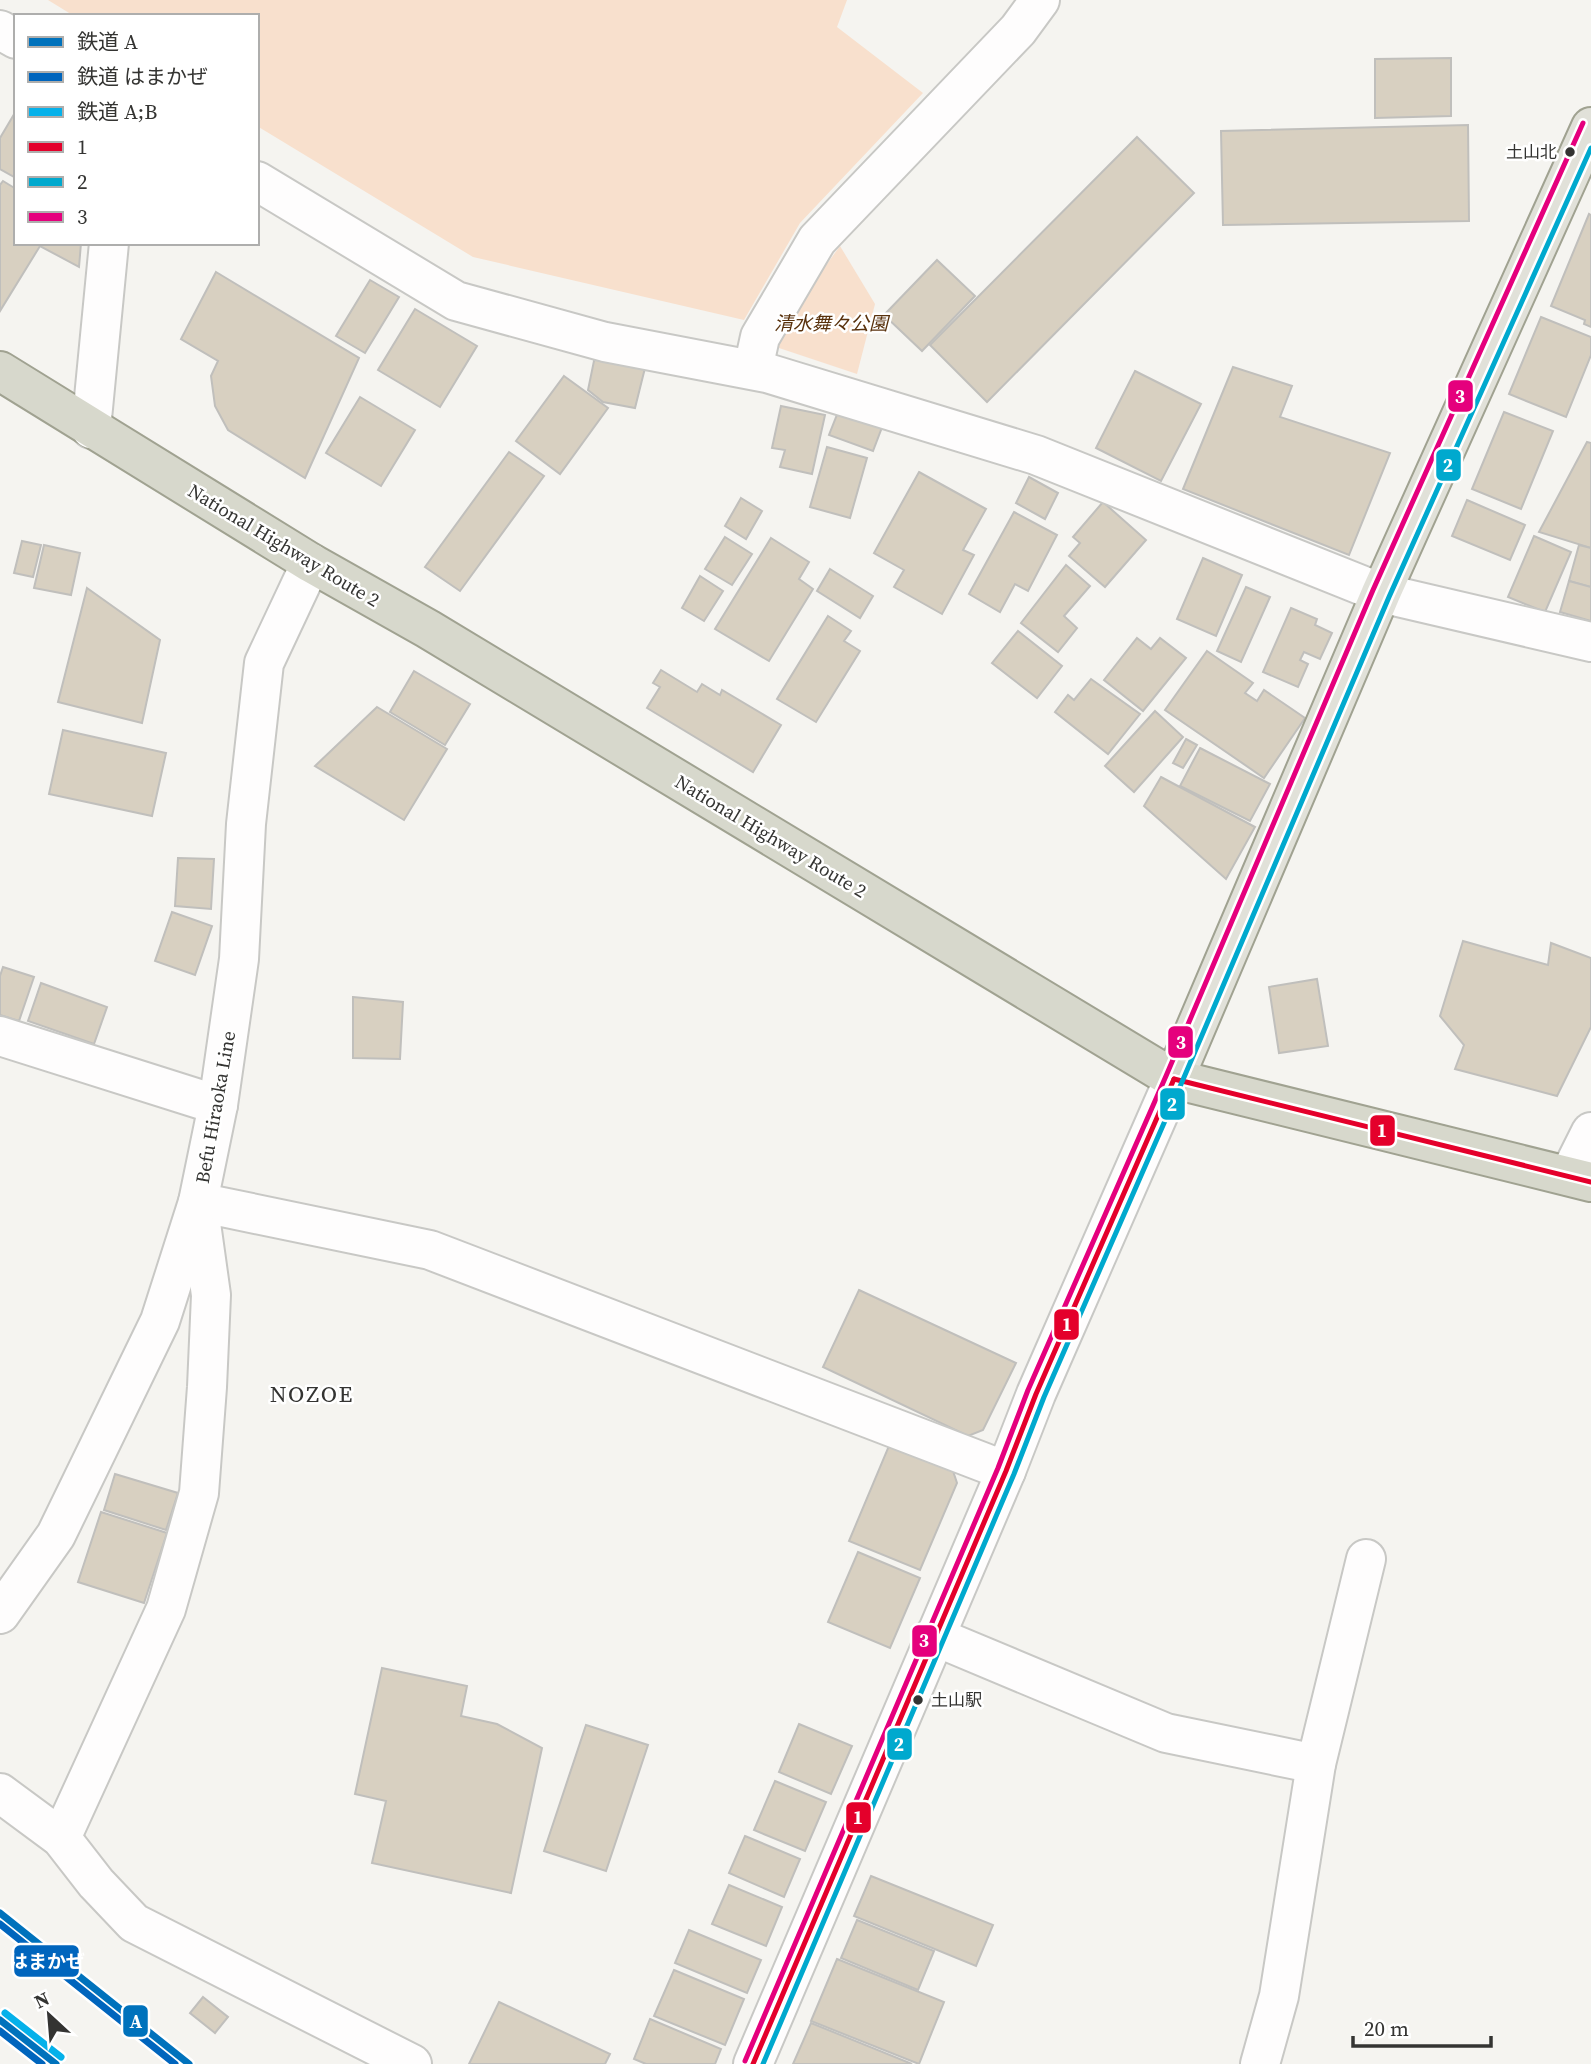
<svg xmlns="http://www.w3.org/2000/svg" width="1591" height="2064" font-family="'Source Serif 4','Noto Sans JP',serif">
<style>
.green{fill:#f8e0cd}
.building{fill:#d8d0c1;stroke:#c0bfbc;stroke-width:2}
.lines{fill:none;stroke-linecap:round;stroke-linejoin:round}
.minor-casing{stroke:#c8c8c5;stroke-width:42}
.tertiary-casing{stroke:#c8c8c5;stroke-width:42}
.secondary-casing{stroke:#c8c8c5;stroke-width:42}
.primary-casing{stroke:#a0a291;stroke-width:42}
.trunk-casing{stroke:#a0a291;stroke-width:42}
.minor{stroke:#fefdfd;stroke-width:38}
.tertiary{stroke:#fefdfd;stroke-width:38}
.secondary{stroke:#fefdfd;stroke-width:38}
.primary{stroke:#e1e1d9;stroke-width:38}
.trunk{stroke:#d7d8cc;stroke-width:38}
.bus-1-casing{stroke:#fff;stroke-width:10}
.bus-2-casing{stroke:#fff;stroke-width:10}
.bus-3-casing{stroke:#fff;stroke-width:10}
.bus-1{stroke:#e4002b;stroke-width:5}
.bus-2{stroke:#00a9ce;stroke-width:5}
.bus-3{stroke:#e5007d;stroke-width:5}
.rail-1-casing{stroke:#fff;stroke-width:12}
.rail-2-casing{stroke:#fff;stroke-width:12}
.rail-3-casing{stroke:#fff;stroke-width:12}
.rail-1{stroke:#0072bc;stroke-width:7}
.rail-2{stroke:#0065bd;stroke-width:7}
.rail-3{stroke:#05b1ea;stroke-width:7}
.bus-dot{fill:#343432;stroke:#fff;stroke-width:2.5}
.labels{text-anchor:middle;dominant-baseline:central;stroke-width:5;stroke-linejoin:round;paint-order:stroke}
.bus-label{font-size:17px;fill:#343432;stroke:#fff;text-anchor:end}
.park-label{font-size:19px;font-style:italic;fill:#59310c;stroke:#fff}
.street-label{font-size:19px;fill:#343432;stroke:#fff}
.quarter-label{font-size:23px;letter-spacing:2px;fill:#343432;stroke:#fff}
.line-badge{stroke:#fff;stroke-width:2.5}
.badge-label{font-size:19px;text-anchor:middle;font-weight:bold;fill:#fff}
</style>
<rect width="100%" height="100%" fill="#f5f4f0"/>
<g class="green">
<path d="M48,0H847L837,27L923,93L800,223L744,320L473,257L257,126V16H74Z"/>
<path d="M840,246L875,304L857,374L773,346L792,312Z"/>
</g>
<g class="building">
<path d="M1451,58V116L1375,118V59Z"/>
<path d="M16,111V178L0,169V138Z"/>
<path d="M1468,125L1469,221L1223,225L1221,131Z"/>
<path d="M1137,137L1194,193L987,402L930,345Z"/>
<path d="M3,181L16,189V243H81L79,267L40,246L0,311V185Z"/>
<path d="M1589,214L1591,215V327L1584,324L1585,320L1551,306Z"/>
<path d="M937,260L975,296L922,351L884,315Z"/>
<path d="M216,272L359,358L305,478L228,430L215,406L211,376L218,361L181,339Z"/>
<path d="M370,280L399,297L365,353L336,336Z"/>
<path d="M415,309L477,346L440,407L378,370Z"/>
<path d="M1541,317L1591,337V355L1566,417L1509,394Z"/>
<path d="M595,356L645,368L635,408L603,402L588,390Z"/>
<path d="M1233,367L1292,386L1280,417L1390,453L1349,555L1183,489Z"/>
<path d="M1135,371L1201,404L1161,481L1096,448Z"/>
<path d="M564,376L608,408L560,474L516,441Z"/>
<path d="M360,397L415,430L381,486L326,453Z"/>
<path d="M781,406L825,415L812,474L780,467L785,450L772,448Z"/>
<path d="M840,407L884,422L873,451L829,435Z"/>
<path d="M1504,412L1553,431L1521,509L1472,489Z"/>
<path d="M1587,442L1591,443V548L1539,532Z"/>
<path d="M827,447L867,458L850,518L810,507Z"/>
<path d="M509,452L544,476L460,591L425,567Z"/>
<path d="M919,472L986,509L963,550L974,555L942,614L894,587L904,570L874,553Z"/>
<path d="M1029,477L1058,493L1045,519L1016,503Z"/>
<path d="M741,498L762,511L746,539L725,526Z"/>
<path d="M1467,500L1525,525L1510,560L1452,536Z"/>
<path d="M1103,502L1146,540L1105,587L1069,556L1080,543L1073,537Z"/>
<path d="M1014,512L1057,535L1028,591L1015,584L1000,612L969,594Z"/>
<path d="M1534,536L1571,552L1545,612L1508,597Z"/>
<path d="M725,537L752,554L732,585L705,569Z"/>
<path d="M771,538L809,562L799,579L813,589L769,661L715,629Z"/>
<path d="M22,541L41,545L33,577L14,573Z"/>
<path d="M44,545L80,553L71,595L34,588Z"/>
<path d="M1579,545L1591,548V587L1569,581Z"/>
<path d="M1203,558L1242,575L1216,636L1177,619Z"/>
<path d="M1066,565L1090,586L1064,616L1077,628L1058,652L1021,623Z"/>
<path d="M830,569L873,596L860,618L817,591Z"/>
<path d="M700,576L723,591L704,621L682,608Z"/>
<path d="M1569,581L1591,587V621L1560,612Z"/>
<path d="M1246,587L1270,597L1241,662L1217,651Z"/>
<path d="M87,588L160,640L142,723L58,702Z"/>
<path d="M1291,608L1317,619L1315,625L1332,633L1320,659L1304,652L1300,660L1308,664L1298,687L1263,672Z"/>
<path d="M828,616L851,631L844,641L860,651L816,722L777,699Z"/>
<path d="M1018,631L1062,666L1037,698L992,663Z"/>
<path d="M1137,638L1151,649L1160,638L1186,658L1143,711L1104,680Z"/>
<path d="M1207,651L1253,683L1245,693L1257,701L1264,690L1305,718L1264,778L1165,710Z"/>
<path d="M661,670L697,692L702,684L720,695L722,690L781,725L753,772L647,708L660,687L653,683Z"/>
<path d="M414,671L470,704L445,745L390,712Z"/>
<path d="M1091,679L1140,714L1108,754L1055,712L1068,695L1074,700Z"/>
<path d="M377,707L447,749L404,820L315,766Z"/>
<path d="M1155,711L1183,737L1134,792L1105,766Z"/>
<path d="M63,730L166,753L152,816L49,794Z"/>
<path d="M1186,739L1197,745L1183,768L1173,763Z"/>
<path d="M1200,748L1270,784L1250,821L1180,786Z"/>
<path d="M1161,777L1255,827L1226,879L1144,806Z"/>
<path d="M178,858L214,859L211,909L175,906Z"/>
<path d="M172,912L212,926L195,975L155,961Z"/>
<path d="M1463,941L1548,965L1551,943L1591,958V1027L1557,1096L1455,1069L1464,1045L1440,1016Z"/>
<path d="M3,967L34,977L19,1021L0,1015V976Z"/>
<path d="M1317,979L1328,1046L1279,1053L1269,987Z"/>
<path d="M41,983L107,1007L94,1044L28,1021Z"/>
<path d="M353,997L403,1002L400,1059L353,1058Z"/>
<path d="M859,1290L1016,1363L983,1430L968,1436L823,1367Z"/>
<path d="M891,1441L952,1468L957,1483L920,1570L849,1541Z"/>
<path d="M115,1474L178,1493L166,1530L104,1510Z"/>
<path d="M101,1512L167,1533L144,1603L78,1582Z"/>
<path d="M858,1552L920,1578L890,1648L828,1622Z"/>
<path d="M382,1668L467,1686L461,1716L497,1724L542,1748L511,1893L372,1863L386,1801L355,1794Z"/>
<path d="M799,1724L852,1746L831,1794L779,1772Z"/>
<path d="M586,1725L648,1745L606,1871L544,1851Z"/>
<path d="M775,1781L826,1802L805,1851L754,1830Z"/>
<path d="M745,1836L800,1859L784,1897L729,1873Z"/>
<path d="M871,1876L993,1925L976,1966L854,1916Z"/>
<path d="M729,1885L782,1907L766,1946L712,1924Z"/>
<path d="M857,1920L934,1951L918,1990L841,1958Z"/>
<path d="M689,1930L761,1960L747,1993L675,1963Z"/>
<path d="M837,1959L944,2002L919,2064L811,2021Z"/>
<path d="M674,1970L744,1999L725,2045L654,2016Z"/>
<path d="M203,1997L228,2017L215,2033L190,2013Z"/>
<path d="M499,2002L610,2054L605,2064H469Z"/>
<path d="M650,2019L721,2049L715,2064H646L634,2059Z"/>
<path d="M811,2023L912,2064H793Z"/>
</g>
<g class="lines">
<g class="minor-casing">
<g id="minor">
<path d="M0,30L16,39"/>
<path d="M257,181L456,301L605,342L767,373L1036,455L1381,593L1591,642"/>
<path d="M753,369L760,337L817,240L1018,30L1040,0"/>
<path d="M91,429L109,243"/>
<path d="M0,1036L218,1105"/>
<path d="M1569,1176L1591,1132"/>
<path d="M934,1636L1166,1733L1316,1764"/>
<path d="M0,1793L61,1838L96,1883L134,1923L412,2064"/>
<path d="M61,1838L166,1609L199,1493L207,1387L211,1295L198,1202L430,1250L1006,1471"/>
<path d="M1260,2064L1279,1996L1316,1764L1366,1559"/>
</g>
</g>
<g class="tertiary-casing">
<path id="tertiary" d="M753,2064L1006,1471L1036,1394L1174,1079"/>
</g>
<g class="secondary-casing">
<path id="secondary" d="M0,1614L56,1535L160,1321L198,1202L218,1105L239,959L246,824L264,663L311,563"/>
</g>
<g class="primary-casing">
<path id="primary" d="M1174,1079L1381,593L1591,127"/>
</g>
<g class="trunk-casing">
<path id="trunk" d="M0,371L311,563L428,629L1174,1079L1591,1182"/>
</g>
<use href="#minor" class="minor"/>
<use href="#tertiary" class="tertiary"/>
<use href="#secondary" class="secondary"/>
<use href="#primary" class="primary"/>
<use href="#trunk" class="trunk"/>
<g class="bus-1-casing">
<g id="bus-1">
<path d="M1174,1079L1591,1182"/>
<path d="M753,2064L1006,1471L1036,1394L1174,1079"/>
</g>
</g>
<g class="bus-2-casing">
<path id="bus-2" d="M763,2064L1014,1474L1044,1397L1182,1082L1389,597L1591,148"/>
</g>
<g class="bus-3-casing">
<path id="bus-3" d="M745,2061L998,1468L1028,1390L1166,1076L1373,590L1583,123"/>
</g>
<use href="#bus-1" class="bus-1"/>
<use href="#bus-2" class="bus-2"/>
<use href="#bus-3" class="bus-3"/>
<g class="rail-1-casing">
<g id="rail-1">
<path d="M0,1913L189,2064"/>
<path d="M0,2020L56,2064"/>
</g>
</g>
<g class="rail-2-casing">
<g id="rail-2">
<path d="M0,1924L175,2064"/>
<path d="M0,2031L42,2064"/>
</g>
</g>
<g class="rail-3-casing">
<path id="rail-3" d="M5,2013L61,2057"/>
</g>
<use href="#rail-1" class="rail-1"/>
<use href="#rail-2" class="rail-2"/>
<use href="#rail-3" class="rail-3"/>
</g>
<g class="bus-dot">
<circle cx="1570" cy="152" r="6"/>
<circle cx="918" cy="1700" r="6"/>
</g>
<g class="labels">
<g class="bus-label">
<text x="1557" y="152">土山北</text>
<text x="931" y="1700" text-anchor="start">土山駅</text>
</g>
<g class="park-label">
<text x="831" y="323">清水舞々公園</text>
</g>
<g class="street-label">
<text transform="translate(284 545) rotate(31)">National Highway Route 2</text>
<text transform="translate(771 836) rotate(31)">National Highway Route 2</text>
<text transform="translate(215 1107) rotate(-80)">Befu Hiraoka Line</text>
</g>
<g class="quarter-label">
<text x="312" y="1394">NOZOE</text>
</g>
</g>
<g class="line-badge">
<rect x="1447" y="379" width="27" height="34" rx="7" fill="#e5007d"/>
<rect x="1435" y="448" width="27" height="34" rx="7" fill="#00a9ce"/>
<rect x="1167" y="1025" width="27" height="34" rx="7" fill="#e5007d"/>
<rect x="1159" y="1087" width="27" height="34" rx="7" fill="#00a9ce"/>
<rect x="1369" y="1114" width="27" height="33" rx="7" fill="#e4002b"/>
<rect x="1053" y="1308" width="27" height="33" rx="7" fill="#e4002b"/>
<rect x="911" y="1624" width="27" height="34" rx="7" fill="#e5007d"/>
<rect x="886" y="1727" width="27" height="34" rx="7" fill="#00a9ce"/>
<rect x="845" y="1801" width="27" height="33" rx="7" fill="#e4002b"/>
<rect x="13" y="1944" width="67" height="34" rx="7" fill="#0065bd"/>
<rect x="122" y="2004" width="27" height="34" rx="7" fill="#0072bc"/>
</g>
<g class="badge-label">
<text x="1460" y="403">3</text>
<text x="1448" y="472">2</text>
<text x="1181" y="1049">3</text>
<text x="1172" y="1111">2</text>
<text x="1382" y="1137">1</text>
<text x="1067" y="1331">1</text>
<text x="924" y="1647">3</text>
<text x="899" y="1751">2</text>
<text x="858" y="1824">1</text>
<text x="47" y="1968">はまかぜ</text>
<text x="136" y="2028">A</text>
</g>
<rect x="14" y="14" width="245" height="231" fill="#ffffff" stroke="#aeaead" stroke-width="2"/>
<rect x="28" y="37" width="35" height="10" fill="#0072bc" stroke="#aeaead" stroke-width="2"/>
<text x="77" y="49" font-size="21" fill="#343432">鉄道 A</text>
<rect x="28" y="72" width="35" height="10" fill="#0065bd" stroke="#aeaead" stroke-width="2"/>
<text x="77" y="84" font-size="21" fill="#343432">鉄道 はまかぜ</text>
<rect x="28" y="107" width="35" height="10" fill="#05b1ea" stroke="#aeaead" stroke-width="2"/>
<text x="77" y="119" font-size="21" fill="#343432">鉄道 A;B</text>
<rect x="28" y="142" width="35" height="10" fill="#e4002b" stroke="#aeaead" stroke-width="2"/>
<text x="77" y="154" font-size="21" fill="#343432">1</text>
<rect x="28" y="177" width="35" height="10" fill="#00a9ce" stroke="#aeaead" stroke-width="2"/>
<text x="77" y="189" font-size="21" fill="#343432">2</text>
<rect x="28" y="212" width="35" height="10" fill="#e5007d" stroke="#aeaead" stroke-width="2"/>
<text x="77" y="224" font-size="21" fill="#343432">3</text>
<g transform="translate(49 2015) rotate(334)" stroke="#ffffff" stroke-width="5" paint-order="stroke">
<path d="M0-5L12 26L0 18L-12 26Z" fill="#343432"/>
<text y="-10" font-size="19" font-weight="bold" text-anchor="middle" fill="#343432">N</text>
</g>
<path d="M1353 2036v10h138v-10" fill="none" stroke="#343432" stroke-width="3.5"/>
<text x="1364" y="2036" font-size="21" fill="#343432" stroke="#ffffff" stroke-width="5" paint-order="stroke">20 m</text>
</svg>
